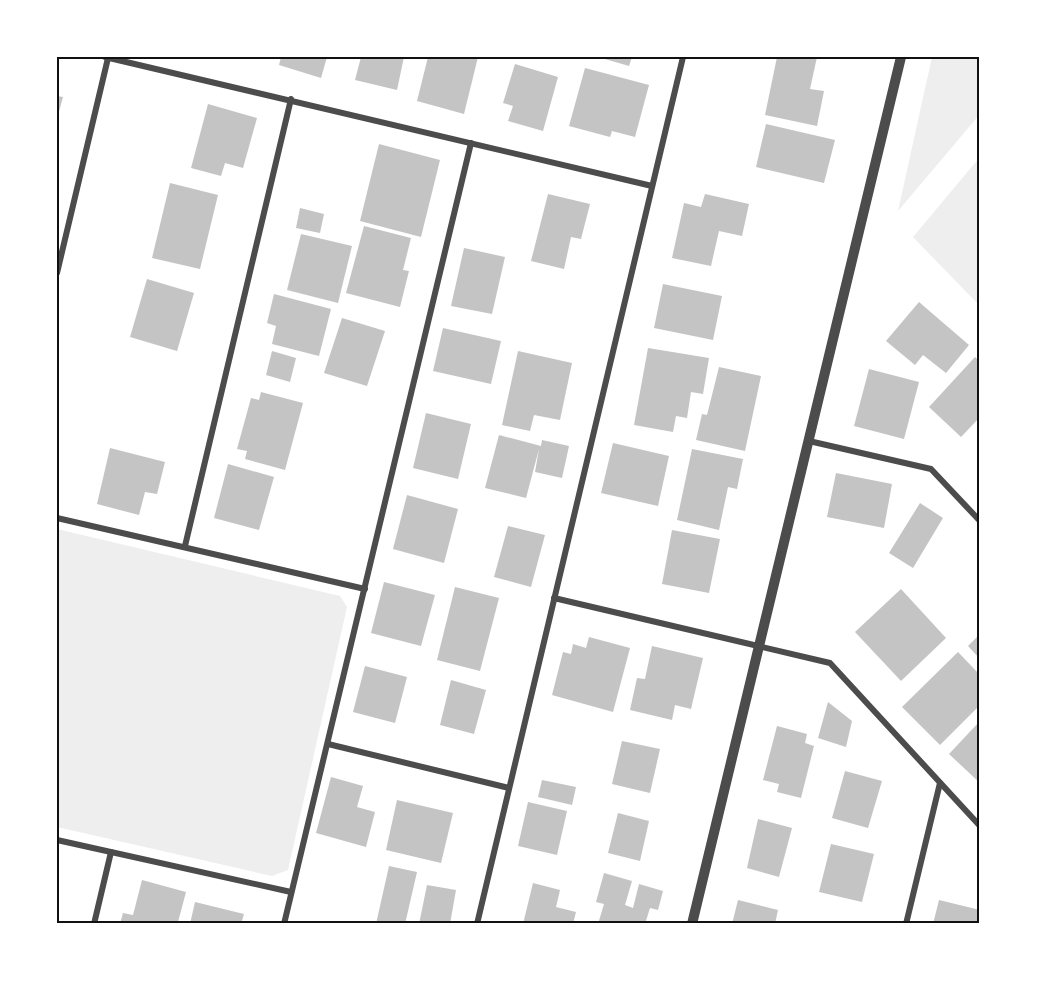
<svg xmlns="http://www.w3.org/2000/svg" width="1037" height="981" font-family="'Golos Text',sans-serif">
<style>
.green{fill:#eee}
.building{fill:#c4c4c4}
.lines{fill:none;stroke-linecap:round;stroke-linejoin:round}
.minor{stroke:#4c4c4c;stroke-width:6}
.tertiary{stroke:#4c4c4c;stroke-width:10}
.neatline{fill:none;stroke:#111;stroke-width:2}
</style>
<rect width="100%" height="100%" fill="#fff"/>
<g class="green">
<path d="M932,57H980V114L898,211Z"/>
<path d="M980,157V306L913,237Z"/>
<path d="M57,529L340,596L347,607L288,870L272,876L57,827Z"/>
</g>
<g class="building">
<path d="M281,57H327L321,78L279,65Z"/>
<path d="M361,57H404L397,90L355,80Z"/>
<path d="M428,57H478L464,114L417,101Z"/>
<path d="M598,57H632L629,66Z"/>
<path d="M777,57H817L810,89L824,91L817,126L765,115Z"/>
<path d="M515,64L558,77L543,131L508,121L513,106L503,103Z"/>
<path d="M585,68L649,85L635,137L612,131L610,137L569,126Z"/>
<path d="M57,96L63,97L58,115H57Z"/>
<path d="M208,104L257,118L243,168L225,163L221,176L191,168Z"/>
<path d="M766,124L835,140L824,183L756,167Z"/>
<path d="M379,144L440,160L421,237L360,221Z"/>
<path d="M170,183L218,195L200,269L152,258Z"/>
<path d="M548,194L590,204L581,239L571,237L564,269L531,261Z"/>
<path d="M705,194L749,204L742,236L719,231L711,266L672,258L684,203L701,207Z"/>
<path d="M300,208L324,214L320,233L296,228Z"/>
<path d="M364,226L411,238L403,270L409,271L400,307L346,293Z"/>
<path d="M301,234L352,246L338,303L287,290Z"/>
<path d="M464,248L505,257L492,314L451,306Z"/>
<path d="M147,279L194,293L177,351L130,337Z"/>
<path d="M663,284L722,296L713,340L654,328Z"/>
<path d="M274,294L331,309L319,356L272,344L276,326L267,323Z"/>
<path d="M919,302L969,345L946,373L923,355L915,365L886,341Z"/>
<path d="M342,318L385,331L367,386L324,373Z"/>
<path d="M443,328L501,341L491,384L433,371Z"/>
<path d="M648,348L709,358L703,394L691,392L687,418L676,416L673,432L634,425Z"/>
<path d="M272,351L296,358L290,382L266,375Z"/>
<path d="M518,351L572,363L560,420L534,415L530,431L502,425Z"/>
<path d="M975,357L980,362V417L961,437L929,407Z"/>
<path d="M719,367L761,376L745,451L696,440L702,414L707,415Z"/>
<path d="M869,369L919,382L904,439L854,426Z"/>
<path d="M261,392L303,403L285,470L245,459L247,451L237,449L251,398L259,400Z"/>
<path d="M426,413L471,424L458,479L413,468Z"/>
<path d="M499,435L541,446L542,440L569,446L562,478L535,472L539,449L526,498L485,488Z"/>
<path d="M613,443L669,456L658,506L601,493Z"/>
<path d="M110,448L165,462L157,494L145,492L139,515L97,504Z"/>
<path d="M692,449L743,459L737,489L728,487L719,530L677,520Z"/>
<path d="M228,464L274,477L259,530L214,518Z"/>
<path d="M836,473L892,484L884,528L827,517Z"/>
<path d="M407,495L458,509L444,563L393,549Z"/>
<path d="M920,503L943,518L913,568L889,553Z"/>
<path d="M508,526L545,535L531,587L494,577Z"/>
<path d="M672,530L720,539L709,593L662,584Z"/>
<path d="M384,582L435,595L421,646L371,633Z"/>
<path d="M455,587L499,598L480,671L437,660Z"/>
<path d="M901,589L946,638L901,681L855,632Z"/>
<path d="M980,634V659L968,646Z"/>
<path d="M589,637L630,648L613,712L552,695L563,652L571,654L573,644L586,648Z"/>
<path d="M652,646L703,658L691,709L675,705L672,720L630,710L637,678L645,679Z"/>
<path d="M958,652L980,675V705L940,745L902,707Z"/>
<path d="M365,666L407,677L395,723L353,712Z"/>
<path d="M451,680L486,690L474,734L440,725Z"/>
<path d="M828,702L852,721L846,747L818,738Z"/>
<path d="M980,721V783L949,754Z"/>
<path d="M777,726L807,734L805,743L814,746L801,798L777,792L779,784L763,780Z"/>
<path d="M622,741L660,749L650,793L612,784Z"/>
<path d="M845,771L882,781L868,828L832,818Z"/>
<path d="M331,777L363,786L357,807L375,812L366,847L316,833Z"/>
<path d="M542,780L576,787L572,805L538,797Z"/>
<path d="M397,800L453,813L441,863L386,850Z"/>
<path d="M528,802L567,811L557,855L518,846Z"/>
<path d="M618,813L649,821L640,861L608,853Z"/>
<path d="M758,819L792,828L779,877L747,868Z"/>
<path d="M831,844L874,854L862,902L819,892Z"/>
<path d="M389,866L417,872L405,924H376Z"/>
<path d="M604,873L632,881L625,905L633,908L639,884L663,891L658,910L650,908L645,924H598L604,904L596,902Z"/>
<path d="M142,880L186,892L178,922L182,924H120L123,913L133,915Z"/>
<path d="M533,883L560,890L556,907L576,912L573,924H523Z"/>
<path d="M427,885L456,890L450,924H419Z"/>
<path d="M738,900L778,910L775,924H732Z"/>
<path d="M939,900L980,910V924H933Z"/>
<path d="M195,902L244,914L241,924H190Z"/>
</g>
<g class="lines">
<g class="minor">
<path d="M105,57L652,186"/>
<path d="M57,273L108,58"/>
<path d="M809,441L931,469L980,521"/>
<path d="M57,518L365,589"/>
<path d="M185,546L291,99"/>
<path d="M554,598L830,663L980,826"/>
<path d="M328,744L509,788"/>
<path d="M57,840L291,892"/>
<path d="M94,924L111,852"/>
<path d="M284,924L471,143"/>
<path d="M477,924L683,57"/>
<path d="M906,924L940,783"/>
</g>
<path class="tertiary" d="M692,924L901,57"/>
</g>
<rect width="1037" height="981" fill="none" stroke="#ffffff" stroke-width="117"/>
<rect x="58" y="58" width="920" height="864" class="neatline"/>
</svg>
